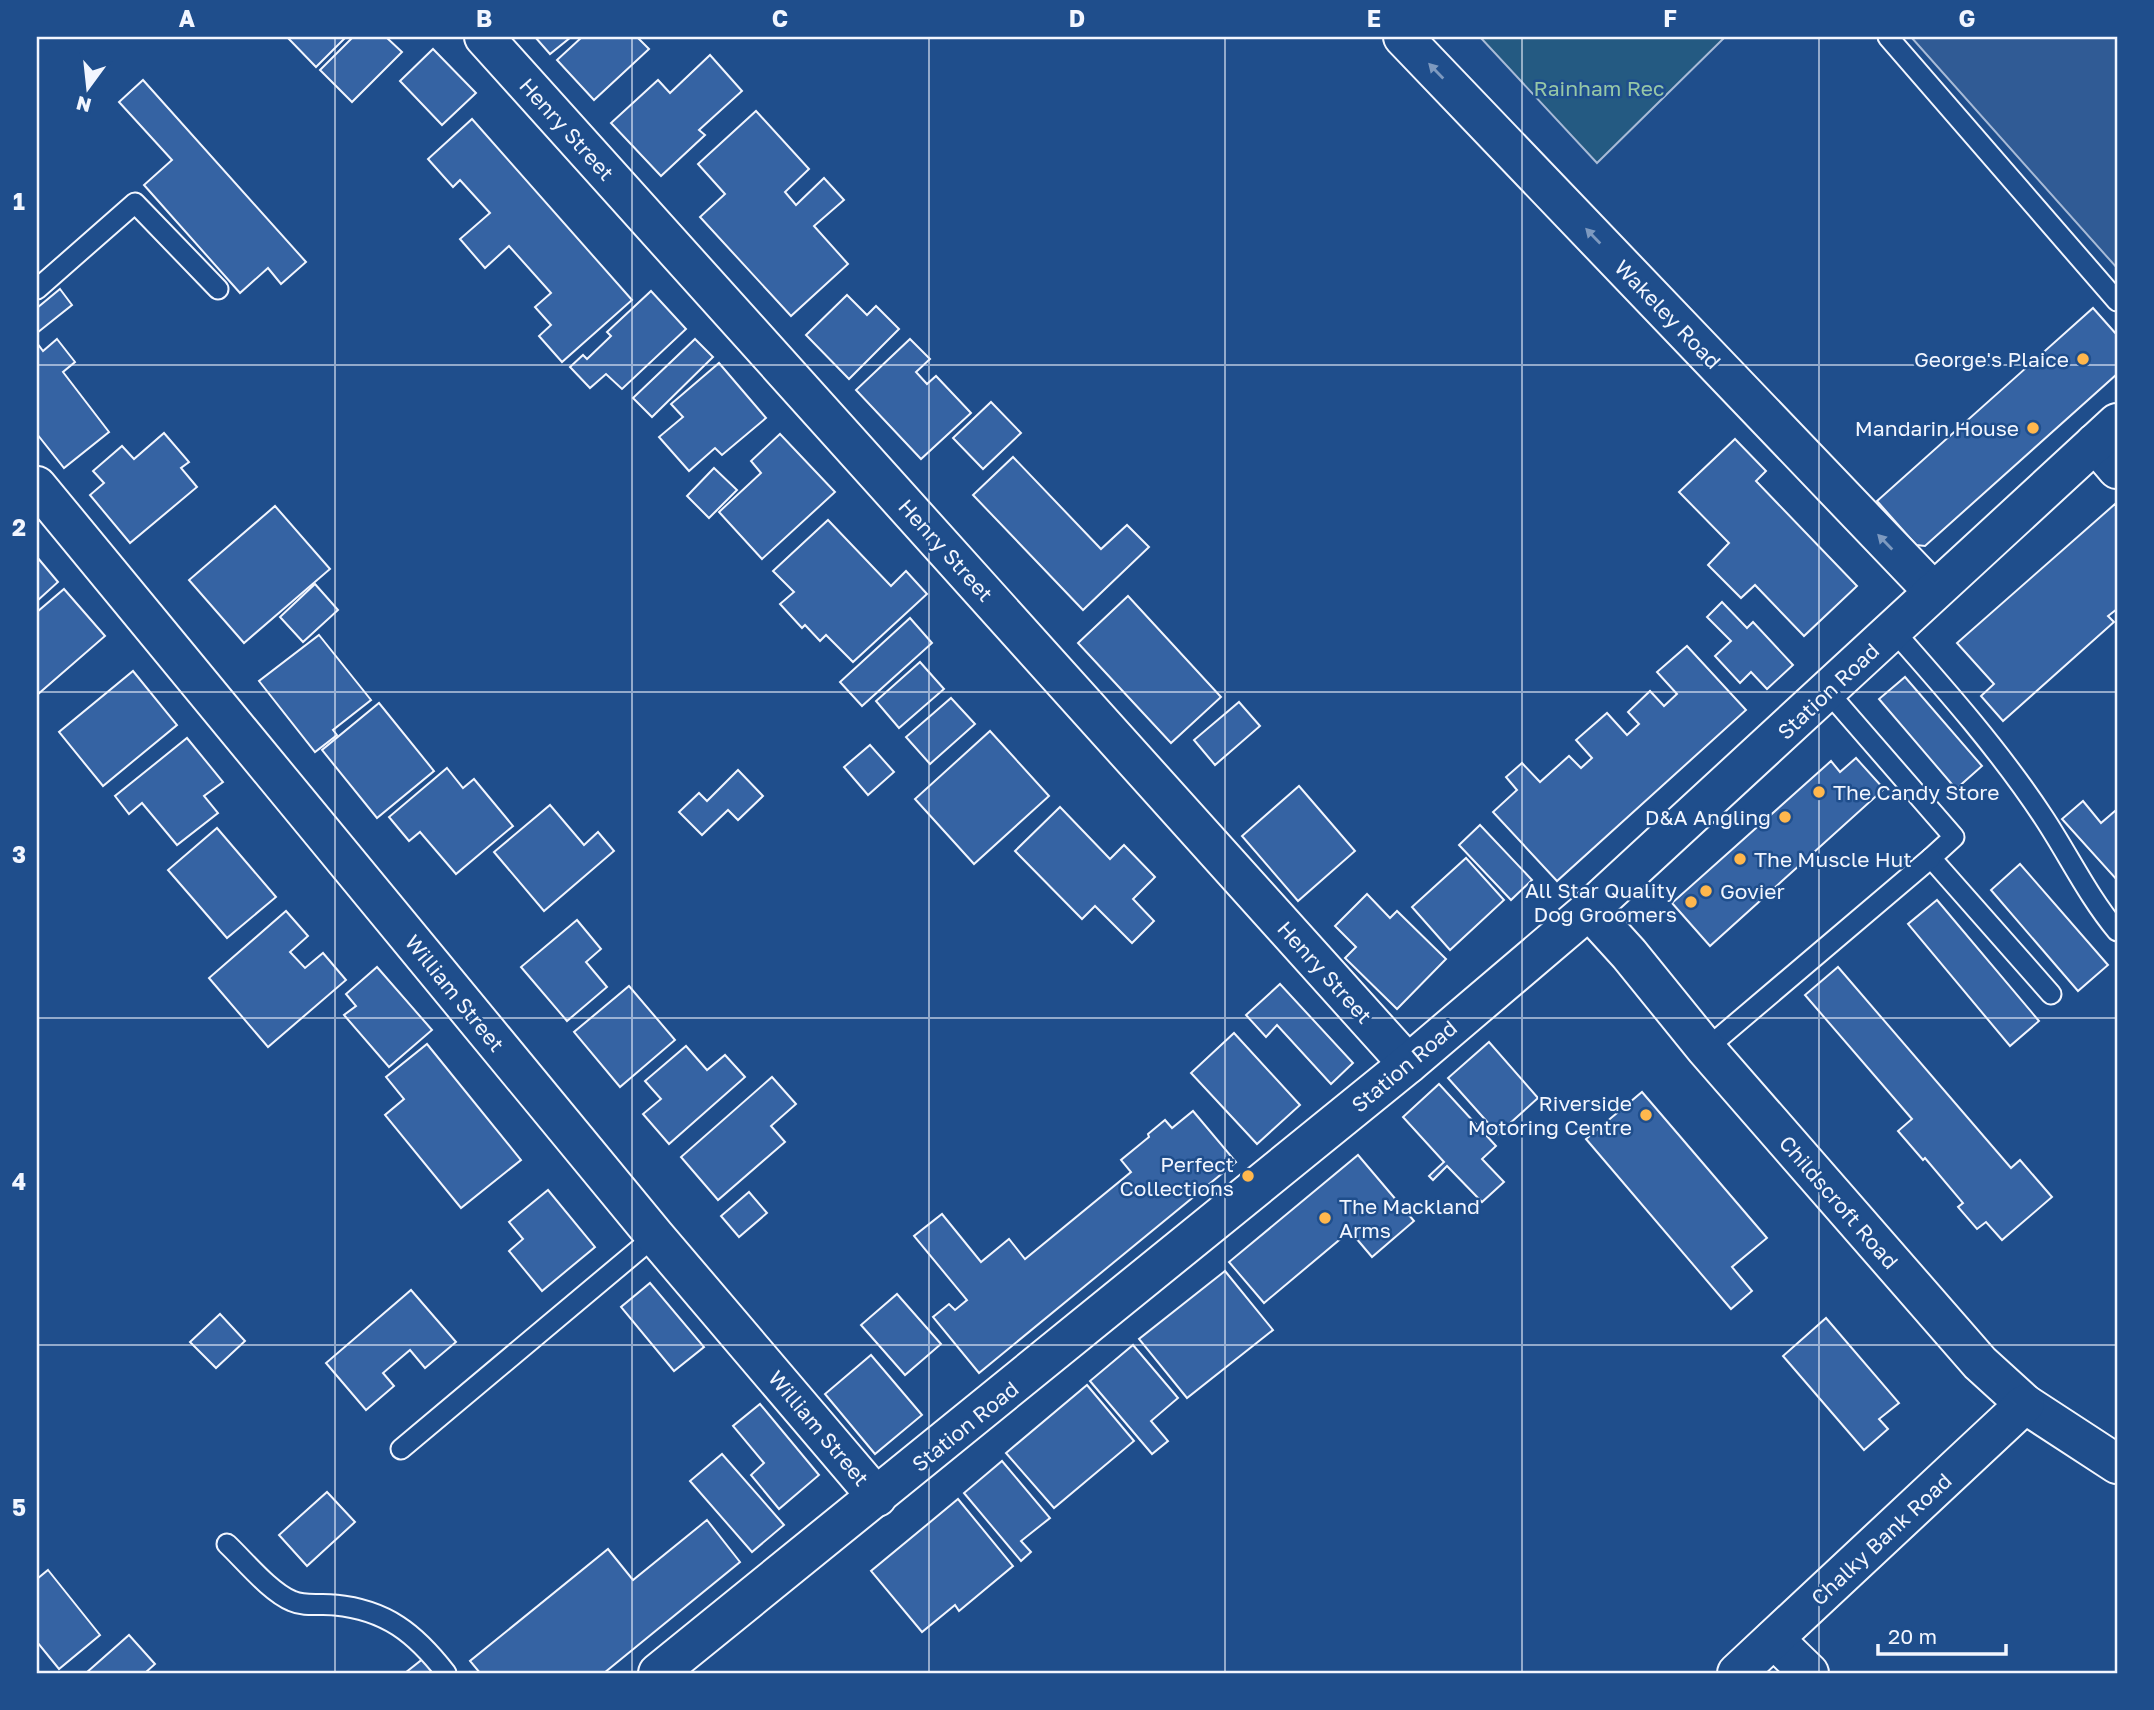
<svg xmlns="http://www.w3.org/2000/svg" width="2154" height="1710" font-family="'Golos Text',sans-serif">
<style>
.green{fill:#245a82;stroke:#a8bbd7;stroke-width:2}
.parking{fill:#305b95;stroke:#a8bbd7;stroke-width:2}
.building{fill:#3563a3;stroke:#f2f6ff;stroke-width:2}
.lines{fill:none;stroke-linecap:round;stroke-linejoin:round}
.lane-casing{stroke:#f2f6ff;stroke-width:23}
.street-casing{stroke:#f2f6ff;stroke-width:42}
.secondary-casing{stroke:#f2f6ff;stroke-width:42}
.lane{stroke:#1f4e8c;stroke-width:19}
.street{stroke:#1f4e8c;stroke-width:38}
.secondary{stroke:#1f4e8c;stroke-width:38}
.oneway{fill:#7e9ac0}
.grid{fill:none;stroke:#f2f6ff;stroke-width:2;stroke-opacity:0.55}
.poi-dot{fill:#ffb74d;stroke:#1f4e8c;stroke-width:2.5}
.labels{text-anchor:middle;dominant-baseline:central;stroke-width:5;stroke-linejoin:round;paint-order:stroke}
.park-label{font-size:21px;fill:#97c8a6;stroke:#1f4e8c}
.street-label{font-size:21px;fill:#f2f6ff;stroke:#1f4e8c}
.poi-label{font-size:21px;fill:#f2f6ff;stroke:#1f4e8c;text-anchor:end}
.neatline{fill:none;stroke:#f2f6ff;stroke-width:2.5}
.grid-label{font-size:23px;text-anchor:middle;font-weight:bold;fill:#f2f6ff}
</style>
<rect width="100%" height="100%" fill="#1f4e8c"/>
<path class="green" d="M1480,37H1725L1597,163Z"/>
<path class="parking" d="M1911,37H2117V268Z"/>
<g class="building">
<path d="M287,37H346L316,67Z"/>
<path d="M353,37H386L402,52L352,102L320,70Z"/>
<path d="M535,37H571L550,54Z"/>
<path d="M582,37H637L649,49L594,100L557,60Z"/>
<path d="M433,49L476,93L442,125L400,81Z"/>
<path d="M710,55L742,91L699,130L705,135L661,176L611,123L658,80L670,93Z"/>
<path d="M143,80L306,262L281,284L268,268L240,293L144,185L172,160L119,102Z"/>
<path d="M756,111L809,169L785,192L796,205L824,178L844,200L814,226L848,264L791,316L700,217L725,194L698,164Z"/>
<path d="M472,119L632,300L562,362L539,336L551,325L535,307L551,293L509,246L485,268L460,239L490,213L460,180L453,187L428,159Z"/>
<path d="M60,289L72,305L37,333V308Z"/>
<path d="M651,291L686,329L622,389L606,374L590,388L570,367L583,355L587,359L611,336L607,332Z"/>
<path d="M847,295L867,315L876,306L899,329L849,379L806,335Z"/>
<path d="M2093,308L2117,335V374L1925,546L1916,545L1877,501Z"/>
<path d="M57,339L75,362L63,372L109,432L64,468L37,434V343L43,351Z"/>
<path d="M695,339L713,357L652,417L633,398Z"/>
<path d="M910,339L930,359L916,372L927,384L936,376L971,413L921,459L856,390Z"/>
<path d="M719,363L766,418L722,455L715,448L689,471L659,437L683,417L671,404Z"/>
<path d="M991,402L1021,433L983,469L953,438Z"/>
<path d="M164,433L189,462L181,468L197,487L130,543L90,495L104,483L93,471L122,446L134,459Z"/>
<path d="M780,434L835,492L762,559L719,512L761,473L751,461Z"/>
<path d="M1735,439L1766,471L1756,481L1857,586L1804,636L1755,585L1741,598L1708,565L1729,543L1679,492Z"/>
<path d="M1013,457L1101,549L1127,525L1149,547L1083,610L973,495Z"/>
<path d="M714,468L737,490L709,518L687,496Z"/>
<path d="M2115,504L2117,507V609L2108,616L2114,622L2003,721L1981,696L1994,684L1957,643Z"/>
<path d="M275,506L330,569L244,643L189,580Z"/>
<path d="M828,520L891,586L906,571L927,594L853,662L826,635L820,641L805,625L802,628L780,604L794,592L773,571Z"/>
<path d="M37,557L58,582L37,601Z"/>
<path d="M315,584L338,610L303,642L280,617Z"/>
<path d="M64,589L105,636L37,695V612Z"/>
<path d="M1128,596L1221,697L1171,743L1078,643Z"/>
<path d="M1722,602L1747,628L1753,622L1793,665L1767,689L1751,672L1740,683L1715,656L1731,641L1707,617Z"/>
<path d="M910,618L932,643L862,706L840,682Z"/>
<path d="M319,635L371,700L333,730L337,735L315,752L259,681Z"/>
<path d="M1687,646L1746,710L1557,881L1493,812L1517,790L1506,777L1522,763L1540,782L1569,756L1581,768L1592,758L1576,740L1607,713L1627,735L1639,724L1628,712L1650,691L1664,706L1677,694L1657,672Z"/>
<path d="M920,662L944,689L899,728L876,701Z"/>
<path d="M133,671L177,725L103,786L59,732Z"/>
<path d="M1905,677L1982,766L1956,789L1879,699Z"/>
<path d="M951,698L975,724L930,764L906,737Z"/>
<path d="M1239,702L1260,726L1215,765L1194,740Z"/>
<path d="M379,703L434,771L377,818L322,750Z"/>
<path d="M990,731L1049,796L974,864L915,799Z"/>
<path d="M187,738L223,782L204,796L218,813L177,845L142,803L129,814L115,796Z"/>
<path d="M870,745L894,772L868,795L844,767Z"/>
<path d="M1856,758L1884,789L1710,946L1672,903L1831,761L1840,772Z"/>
<path d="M447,768L463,788L474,779L513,826L456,874L420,832L409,841L389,817Z"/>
<path d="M738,770L763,796L738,820L728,810L702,835L679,812L699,793L707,801Z"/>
<path d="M1299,786L1355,851L1298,901L1242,836Z"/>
<path d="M2083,801L2101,823L2115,811L2117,814V880L2062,819Z"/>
<path d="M550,805L584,845L598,832L614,851L544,911L494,852Z"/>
<path d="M1060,807L1110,859L1124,845L1155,877L1133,899L1154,921L1132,943L1095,906L1082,919L1015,851Z"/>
<path d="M1480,825L1532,880L1511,900L1459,845Z"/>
<path d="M217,828L276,897L227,938L168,870Z"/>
<path d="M1466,858L1504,900L1450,950L1412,907Z"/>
<path d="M2020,864L2108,965L2078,991L1991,890Z"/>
<path d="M1367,894L1390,918L1397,911L1446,959L1397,1009L1345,958L1356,947L1335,926Z"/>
<path d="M1937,900L2039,1021L2010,1046L1908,924Z"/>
<path d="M286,911L308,936L290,952L305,968L323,953L346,980L268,1047L209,978Z"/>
<path d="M577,920L601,949L586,962L607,987L567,1021L521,967Z"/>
<path d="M377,967L432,1030L389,1067L344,1015L356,1006L346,994Z"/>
<path d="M1838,967L2011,1168L2020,1160L2052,1197L2002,1240L1986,1222L1977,1229L1958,1207L1963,1203L1925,1158L1923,1160L1898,1131L1912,1119L1805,995Z"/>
<path d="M1280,984L1353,1063L1331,1084L1277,1025L1266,1037L1246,1015Z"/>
<path d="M629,986L675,1040L620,1087L574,1032Z"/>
<path d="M1234,1033L1300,1105L1257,1144L1191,1073Z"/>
<path d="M1489,1042L1538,1098L1498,1134L1448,1078Z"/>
<path d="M427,1044L521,1160L461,1208L385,1115L404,1099L386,1077Z"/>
<path d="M686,1046L707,1070L725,1055L745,1077L669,1144L643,1114L661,1099L645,1081Z"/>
<path d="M772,1077L796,1104L771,1126L785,1142L718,1200L681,1157Z"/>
<path d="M1439,1084L1496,1146L1482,1159L1504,1182L1482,1202L1447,1166L1433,1180L1429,1176L1444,1162L1403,1117Z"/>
<path d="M1642,1092L1767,1238L1732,1267L1752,1291L1731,1309L1586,1139Z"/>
<path d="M1193,1111L1236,1162L979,1373L933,1317L949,1304L955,1310L967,1300L914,1236L942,1214L981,1262L1009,1239L1025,1259L1131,1172L1121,1160L1149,1137L1148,1134L1165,1120L1172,1128Z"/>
<path d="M1358,1155L1414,1221L1372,1257L1350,1231L1264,1303L1229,1262Z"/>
<path d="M548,1190L595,1247L542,1291L509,1251L523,1239L509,1222Z"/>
<path d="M749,1192L767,1213L739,1237L721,1216Z"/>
<path d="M1225,1271L1273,1330L1187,1398L1139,1339Z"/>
<path d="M650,1283L704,1347L674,1371L621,1307Z"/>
<path d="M411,1290L456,1342L425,1368L410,1350L383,1373L394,1386L366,1410L326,1363Z"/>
<path d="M897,1294L941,1344L905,1375L861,1325Z"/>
<path d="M220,1314L245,1341L216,1368L190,1342Z"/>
<path d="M1826,1318L1899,1403L1879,1419L1888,1429L1864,1450L1783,1356Z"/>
<path d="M1133,1345L1178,1398L1151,1421L1168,1441L1152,1454L1090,1381Z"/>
<path d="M871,1355L922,1415L875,1454L825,1394Z"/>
<path d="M1087,1385L1134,1441L1054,1508L1006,1453Z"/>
<path d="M760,1404L819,1475L779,1509L751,1475L764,1463L733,1426Z"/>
<path d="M722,1454L784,1525L752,1552L690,1481Z"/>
<path d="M1002,1461L1050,1518L1021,1541L1031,1552L1021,1561L964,1493Z"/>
<path d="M327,1492L355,1522L307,1566L279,1535Z"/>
<path d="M958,1499L1013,1566L959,1611L955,1605L922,1632L871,1571Z"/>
<path d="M707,1520L740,1562L604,1673H480L470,1661L608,1549L633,1580Z"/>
<path d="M48,1570L100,1635L59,1669L37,1642V1579Z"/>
<path d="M129,1635L155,1664L145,1673H86Z"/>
<path d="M424,1658L437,1673H405Z"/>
</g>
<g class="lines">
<g class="lane-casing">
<g id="lane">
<path d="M1888,37L2117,301"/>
<path d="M37,289L135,203L218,289"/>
<path d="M1893,630C1946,690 2000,751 2044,818C2069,856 2088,896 2117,931"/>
<path d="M1828,692L1954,837L1931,858L2051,994"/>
<path d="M1706,1049L1931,858"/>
<path d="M401,1449L655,1236"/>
<path d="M227,1544C245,1561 270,1592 292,1601C305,1607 321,1603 335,1605C386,1610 415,1633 446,1673"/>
</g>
</g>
<g class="street-casing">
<g id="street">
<path d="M484,37L1408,1064"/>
<path d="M1403,37L1933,591"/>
<path d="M2095,443L2117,469"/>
<path d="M37,486L655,1236L877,1497"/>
<path d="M1589,910L1629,954L1706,1049L1980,1363L2025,1404L2117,1464"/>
<path d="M1774,1639L1809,1673"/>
<path d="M1737,1673L2025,1404"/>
</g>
</g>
<g class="secondary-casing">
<path id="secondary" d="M658,1673L1408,1064L1589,910L2117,423"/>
</g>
<use href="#lane" class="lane"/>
<use href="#street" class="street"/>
<use href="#secondary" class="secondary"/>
</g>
<defs><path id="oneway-solid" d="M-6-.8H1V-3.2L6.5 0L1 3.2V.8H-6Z" transform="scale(1.75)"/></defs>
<g class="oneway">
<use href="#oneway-solid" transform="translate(1436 71) rotate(-134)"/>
<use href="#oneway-solid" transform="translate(1593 236) rotate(-134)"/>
<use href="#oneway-solid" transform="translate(1885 542) rotate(-134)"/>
</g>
<path class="grid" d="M335,37V1673M632,37V1673M929,37V1673M1225,37V1673M1522,37V1673M1819,37V1673M37,365H2117M37,692H2117M37,1018H2117M37,1345H2117"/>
<g class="poi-dot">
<circle cx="2083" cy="359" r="7"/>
<circle cx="2033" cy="428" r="7"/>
<circle cx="1819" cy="792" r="7"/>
<circle cx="1785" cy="817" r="7"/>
<circle cx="1740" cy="859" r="7"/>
<circle cx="1706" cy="891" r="7"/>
<circle cx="1691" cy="902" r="7"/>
<circle cx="1646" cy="1115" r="7"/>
<circle cx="1248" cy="1176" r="7"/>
<circle cx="1325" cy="1218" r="7"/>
</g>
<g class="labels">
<g class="park-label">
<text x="1599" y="88">Rainham Rec</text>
</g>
<g class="street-label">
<text transform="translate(567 129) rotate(48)">Henry Street</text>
<text transform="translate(1668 314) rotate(46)">Wakeley Road</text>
<text transform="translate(946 550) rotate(48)">Henry Street</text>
<text transform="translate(1828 691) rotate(-43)">Station Road</text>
<text transform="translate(1325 972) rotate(48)">Henry Street</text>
<text transform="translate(455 993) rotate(51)">William Street</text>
<text transform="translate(1404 1066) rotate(-40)">Station Road</text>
<text transform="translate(1839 1202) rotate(49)">Childscroft Road</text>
<text transform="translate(965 1426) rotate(-39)">Station Road</text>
<text transform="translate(819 1428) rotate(50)">William Street</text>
<text transform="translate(1881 1539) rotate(-43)">Chalky Bank Road</text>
</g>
<g class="poi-label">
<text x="2069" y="359">George's Plaice</text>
<text x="2019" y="428">Mandarin House</text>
<text x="1833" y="792" text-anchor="start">The Candy Store</text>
<text x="1771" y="817">D&amp;A Angling</text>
<text x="1754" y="859" text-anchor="start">The Muscle Hut</text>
<text x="1677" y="890">All Star Quality<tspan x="1677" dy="24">Dog Groomers</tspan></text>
<text x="1720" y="891" text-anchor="start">Govier</text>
<text x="1632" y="1103">Riverside<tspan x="1632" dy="24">Motoring Centre</tspan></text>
<text x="1234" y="1164">Perfect<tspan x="1234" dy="24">Collections</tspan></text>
<text x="1339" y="1206" text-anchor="start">The Mackland<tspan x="1339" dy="24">Arms</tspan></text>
</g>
</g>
<rect width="2154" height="1710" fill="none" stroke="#1f4e8c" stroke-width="77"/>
<g transform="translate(88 88) rotate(195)" stroke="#1f4e8c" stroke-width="5" paint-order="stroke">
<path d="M0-5L12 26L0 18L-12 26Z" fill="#f2f6ff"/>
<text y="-10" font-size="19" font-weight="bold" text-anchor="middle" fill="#f2f6ff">N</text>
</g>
<path d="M1878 1644v10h128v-10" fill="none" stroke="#f2f6ff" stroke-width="3.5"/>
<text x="1888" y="1644" font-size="21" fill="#f2f6ff" stroke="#1f4e8c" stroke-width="5" paint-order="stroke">20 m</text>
<rect x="38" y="38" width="2078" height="1634" class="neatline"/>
<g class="grid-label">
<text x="187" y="27">A</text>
<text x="484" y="27">B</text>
<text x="780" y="27">C</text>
<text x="1077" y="27">D</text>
<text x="1374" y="27">E</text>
<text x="1670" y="27">F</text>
<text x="1967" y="27">G</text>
<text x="19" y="210">1</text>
<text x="19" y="536">2</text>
<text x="19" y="863">3</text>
<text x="19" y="1190">4</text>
<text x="19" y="1516">5</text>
</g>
</svg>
